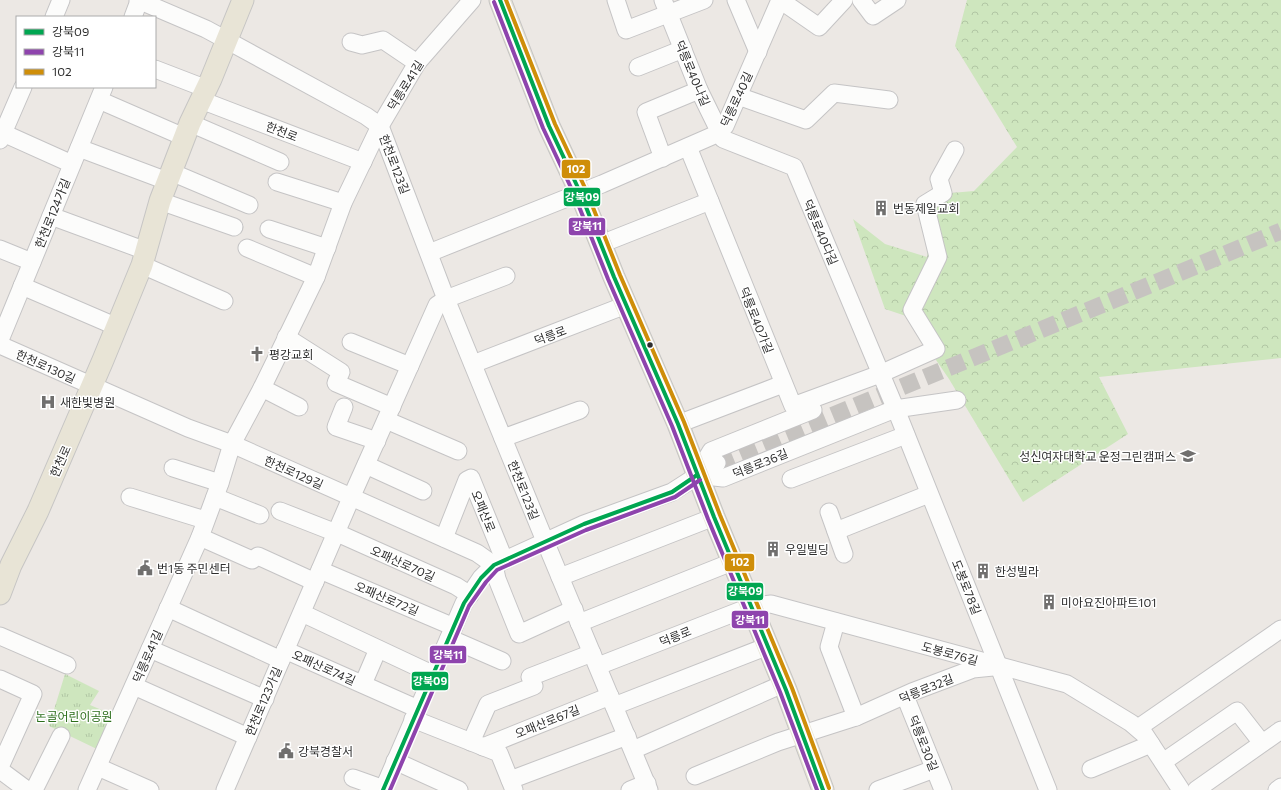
<svg xmlns="http://www.w3.org/2000/svg" width="1281" height="790" font-family="Commissioner,'Noto Sans KR',sans-serif">
<style>
.forest{fill:url(#forest-crowns)}
.park{fill:url(#park-tufts)}
.lines{fill:none;stroke-linecap:round;stroke-linejoin:round}
.minor-tunnel{stroke:#c6c3c0;stroke-width:17;stroke-dasharray:17 8;stroke-linecap:butt}
.minor-casing{stroke:#c5c4c5;stroke-width:19}
.major-casing{stroke:#c6c5c4;stroke-width:23}
.minor{stroke:#fcfcfb;stroke-width:17}
.major{stroke:#e8e4d6;stroke-width:21}
.bus-1-casing{stroke:#fff;stroke-width:7}
.bus-2-casing{stroke:#fff;stroke-width:7}
.bus-3-casing{stroke:#fff;stroke-width:7}
.bus-1{stroke:#00a651;stroke-width:4}
.bus-2{stroke:#8e44ad;stroke-width:4}
.bus-3{stroke:#cf8e09;stroke-width:4}
.bus-dot{fill:#2e2e2e;stroke:#fff;stroke-width:1.5}
.labels{text-anchor:middle;dominant-baseline:central;stroke-width:3;stroke-linejoin:round;paint-order:stroke}
.street-label{font-size:12px;fill:#2e2e2e;stroke:#fff}
.poi-label{font-size:12px;fill:#2e2e2e;stroke:#fff;text-anchor:start}
.park-label{font-size:12px;fill:#2c6e1b;stroke:#fff}
.line-badge{stroke:#fff;stroke-width:1.5}
.badge-label{font-size:11px;text-anchor:middle;font-weight:bold;fill:#fff}
</style>
<defs>
<pattern id="forest-crowns" width="20" height="18" patternUnits="userSpaceOnUse"><rect width="20" height="18" fill="#cee6be"/><path d="M2 6a3 3 0 1 1 6 0M12 15a3 3 0 1 1 6 0" fill="none" stroke="#b1c6a4"/></pattern>
<pattern id="park-tufts" width="24" height="20" patternUnits="userSpaceOnUse"><rect width="24" height="20" fill="#cee6be"/><path d="M3 7l-1-3M5 7V3M7 7l1-3M15 17l-1-3M17 17v-4M19 17l1-3" fill="none" stroke="#b1c6a4"/></pattern>
</defs>
<rect width="100%" height="100%" fill="#ece8e4"/>
<path class="forest" d="M967,0H1281V358L1099,377L1128,434L1023,502L949,379L906,316L885,309L853,219L885,244L927,257L932,207L951,193L974,191L1017,147L955,46Z"/>
<path class="park" d="M65,674L99,691L90,705L116,716L101,751L49,726Z"/>
<g class="lines">
<path class="minor-tunnel" d="M717,463L1281,231"/>
<g class="minor-casing">
<g id="minor">
<path d="M138,0L206,29L366,116L380,126L446,299L545,541L649,790"/>
<path d="M616,0L626,30L704,0"/>
<path d="M663,0L699,90L723,139L794,167L899,417L1048,790"/>
<path d="M736,0L758,52"/>
<path d="M780,0L819,27L844,0"/>
<path d="M861,0L873,16L897,0"/>
<path d="M54,17L61,0"/>
<path d="M133,17L139,1"/>
<path d="M351,42L362,45L383,40L417,63"/>
<path d="M638,67L683,49"/>
<path d="M155,69L207,89"/>
<path d="M738,96L806,120L834,93L889,100"/>
<path d="M99,100L184,137"/>
<path d="M201,100L363,162"/>
<path d="M190,123L280,162"/>
<path d="M3,133L72,164"/>
<path d="M0,140L23,87"/>
<path d="M688,147L793,406L880,374L936,349L912,310L938,257L925,204L943,193L939,179L955,150"/>
<path d="M79,148L167,181"/>
<path d="M663,158L646,112L699,90"/>
<path d="M171,172L249,205"/>
<path d="M277,182L343,203"/>
<path d="M160,201L234,227"/>
<path d="M51,216L146,251"/>
<path d="M269,229L327,248"/>
<path d="M601,244L710,201"/>
<path d="M247,248L316,277"/>
<path d="M0,249L32,262"/>
<path d="M429,253L602,184L719,133L725,126L780,0"/>
<path d="M142,265L224,301"/>
<path d="M22,286L115,326"/>
<path d="M286,337L341,372L336,383L392,407"/>
<path d="M0,340L104,87"/>
<path d="M351,342L410,366"/>
<path d="M0,345L188,428L232,444L477,553L494,565L497,579L519,634L574,609"/>
<path d="M473,364L626,305"/>
<path d="M262,388L299,407"/>
<path d="M344,407L336,427L377,441"/>
<path d="M386,420L458,451"/>
<path d="M678,424L783,384"/>
<path d="M503,438L580,410"/>
<path d="M366,465L423,491"/>
<path d="M173,468L220,483"/>
<path d="M698,473L711,451L813,410"/>
<path d="M697,475L723,478L895,409L957,400"/>
<path d="M791,479L906,435"/>
<path d="M130,497L205,520"/>
<path d="M215,497L260,515"/>
<path d="M280,511L344,536L456,586L470,595"/>
<path d="M829,512L844,554"/>
<path d="M836,531L929,494"/>
<path d="M200,537L252,560L258,556L315,582"/>
<path d="M444,538L467,480L471,478L504,559"/>
<path d="M320,570L454,627"/>
<path d="M560,577L714,517"/>
<path d="M168,608L281,660"/>
<path d="M302,613L432,674"/>
<path d="M836,622L829,647L856,717"/>
<path d="M579,623L732,562"/>
<path d="M0,636L67,665"/>
<path d="M449,638L502,661"/>
<path d="M150,649L265,699"/>
<path d="M285,650L418,709"/>
<path d="M598,666L752,606L771,604L1067,684L1131,723L1145,735L1181,790"/>
<path d="M530,677L592,653"/>
<path d="M0,679L33,694L0,767"/>
<path d="M363,684L378,649"/>
<path d="M134,686L248,737"/>
<path d="M905,696L943,790"/>
<path d="M614,706L768,646"/>
<path d="M413,719L499,753L514,790"/>
<path d="M1138,728L1281,629"/>
<path d="M471,742L488,704L534,686"/>
<path d="M483,747L610,696"/>
<path d="M633,750L783,684"/>
<path d="M395,761L459,790"/>
<path d="M1163,762L1237,711L1262,743"/>
<path d="M98,767L150,790"/>
<path d="M1091,769L1151,744"/>
<path d="M0,770L27,790"/>
<path d="M695,776L778,742L856,717L912,692L973,669L993,667"/>
<path d="M353,778L384,789"/>
<path d="M510,780L627,736"/>
<path d="M34,790L61,736"/>
<path d="M87,790L200,537L220,483L232,444L262,388L316,277L343,203L380,126L417,63L472,0"/>
<path d="M225,790L351,498L437,305L446,299L506,276"/>
<path d="M383,790L464,603L481,578L494,565L584,524L672,492L717,463"/>
<path d="M630,790L647,783"/>
<path d="M878,790L934,769"/>
<path d="M1196,790L1281,730"/>
<path d="M1277,790L1281,787"/>
</g>
</g>
<g class="major-casing">
<g id="major">
<path d="M500,0L549,126L580,192L614,277L678,424L714,517L786,690L823,790"/>
<path d="M0,594L11,565L38,511L103,360L142,265L160,201L190,123L211,79L243,0"/>
</g>
</g>
<use href="#minor" class="minor"/>
<use href="#major" class="major"/>
<g class="bus-1-casing">
<g id="bus-1">
<path d="M500,0L549,126L580,192L614,277L678,424L714,517L786,690L823,790"/>
<path d="M383,790L464,603L481,578L494,565L584,524L672,492L697,475"/>
</g>
</g>
<g class="bus-2-casing">
<g id="bus-2">
<path d="M494,2L543,128L574,194L608,279L672,426L708,519L780,692L817,790"/>
<path d="M390,790L469,606L486,582L497,570L586,530L675,497L700,480"/>
</g>
</g>
<g class="bus-3-casing">
<path id="bus-3" d="M506,0L555,124L586,190L620,275L684,422L720,515L792,688L829,788"/>
</g>
<use href="#bus-1" class="bus-1"/>
<use href="#bus-2" class="bus-2"/>
<use href="#bus-3" class="bus-3"/>
</g>
<defs>
<g id="building-bare" transform="scale(1.2)"><path d="M-4-6H4V6H1V3H-1V6H-4ZM-2.5-4.3h1.7v1.8h-1.7ZM.8-4.3h1.7v1.8H.8ZM-2.5-1h1.7V.8h-1.7ZM.8-1h1.7V.8H.8Z" fill="#706f6e" stroke="#fff" stroke-width="2.5" paint-order="stroke"/></g>
<g id="church-bare" transform="scale(1.2)"><path d="M-1.2-6h2.4v3.5h3.3v2.4h-3.3V6h-2.4V-.1h-3.3v-2.4h3.3Z" fill="#706f6e" stroke="#fff" stroke-width="2.5" paint-order="stroke"/></g>
<g id="hospital-bare" transform="scale(1.2)"><path d="M-5-5h3v3.5h4V-5h3V5h-3V1.5h-4V5h-3Z" fill="#706f6e" stroke="#fff" stroke-width="2.5" paint-order="stroke"/></g>
<g id="university-bare" transform="scale(1.2)"><path d="M0-5L7-2L0 1L-7-2ZM-4 1L0 2.5L4 1V4Q0 6-4 4Z" fill="#706f6e" stroke="#fff" stroke-width="2.5" paint-order="stroke"/></g>
<g id="civic-bare" transform="scale(1.2)"><path d="M-.6-6.5H3V-4.5H.6V-3L4-1V1h2V6H-6V1h2V-1L-.6-3ZM-1.2 2.5V6h2.4V2.5Z" fill="#706f6e" stroke="#fff" stroke-width="2.5" paint-order="stroke"/></g>
</defs>
<g fill-rule="evenodd">
<use href="#building-bare" x="881" y="208"/>
<use href="#church-bare" x="257" y="354"/>
<use href="#hospital-bare" x="48" y="402"/>
<use href="#university-bare" x="1188" y="456"/>
<use href="#building-bare" x="773" y="549"/>
<use href="#civic-bare" x="145" y="568"/>
<use href="#building-bare" x="983" y="571"/>
<use href="#building-bare" x="1049" y="602"/>
<use href="#civic-bare" x="286" y="751"/>
</g>
<circle class="bus-dot" cx="650" cy="345" r="3.5"/>
<g class="labels">
<g class="street-label">
<text transform="translate(693 73) rotate(67)">덕릉로40나길</text>
<text transform="translate(405 85) rotate(-58)">덕릉로41길</text>
<text transform="translate(736 99) rotate(-65)">덕릉로40길</text>
<text transform="translate(282 131) rotate(21)">한천로</text>
<text transform="translate(395 164) rotate(69)">한천로123길</text>
<text transform="translate(52 213) rotate(-68)">한천로124가길</text>
<text transform="translate(821 232) rotate(67)">덕릉로40다길</text>
<text transform="translate(757 320) rotate(68)">덕릉로40가길</text>
<text transform="translate(550 335) rotate(-21)">덕릉로</text>
<text transform="translate(46 366) rotate(24)">한천로130길</text>
<text transform="translate(60 461) rotate(-66)">한천로</text>
<text transform="translate(760 463) rotate(-22)">덕릉로36길</text>
<text transform="translate(294 472) rotate(24)">한천로129길</text>
<text transform="translate(524 490) rotate(68)">한천로123길</text>
<text transform="translate(484 511) rotate(68)">오패산로</text>
<text transform="translate(403 563) rotate(24)">오패산로70길</text>
<text transform="translate(967 587) rotate(68)">도봉로78길</text>
<text transform="translate(387 598) rotate(23)">오패산로72길</text>
<text transform="translate(675 636) rotate(-22)">덕릉로</text>
<text transform="translate(950 653) rotate(15)">도봉로76길</text>
<text transform="translate(147 656) rotate(-66)">덕릉로41길</text>
<text transform="translate(324 667) rotate(24)">오패산로74길</text>
<text transform="translate(926 688) rotate(-22)">덕릉로32길</text>
<text transform="translate(263 701) rotate(-67)">한천로123가길</text>
<text transform="translate(547 721) rotate(-22)">오패산로67길</text>
<text transform="translate(924 743) rotate(68)">덕릉로30길</text>
</g>
<g class="poi-label">
<text x="893" y="208">번동제일교회</text>
<text x="269" y="354">평강교회</text>
<text x="60" y="402">새한빛병원</text>
<text x="1176" y="456" text-anchor="end">성신여자대학교 운정그린캠퍼스</text>
<text x="785" y="549">우일빌딩</text>
<text x="157" y="568">번1동 주민센터</text>
<text x="995" y="571">한성빌라</text>
<text x="1061" y="602">미아요진아파트101</text>
<text x="298" y="751">강북경찰서</text>
</g>
<g class="park-label">
<text x="74" y="716">논골어린이공원</text>
</g>
</g>
<g class="line-badge">
<rect x="561" y="159" width="30" height="20" rx="4" fill="#cf8e09"/>
<rect x="563" y="187" width="38" height="20" rx="4" fill="#00a651"/>
<rect x="568" y="217" width="38" height="19" rx="4" fill="#8e44ad"/>
<rect x="724" y="553" width="31" height="19" rx="4" fill="#cf8e09"/>
<rect x="726" y="582" width="38" height="19" rx="4" fill="#00a651"/>
<rect x="731" y="610" width="38" height="19" rx="4" fill="#8e44ad"/>
<rect x="429" y="645" width="38" height="19" rx="4" fill="#8e44ad"/>
<rect x="411" y="671" width="38" height="20" rx="4" fill="#00a651"/>
</g>
<g class="badge-label">
<text x="576" y="173">102</text>
<text x="582" y="201">강북09</text>
<text x="587" y="230">강북11</text>
<text x="740" y="566">102</text>
<text x="745" y="595">강북09</text>
<text x="750" y="624">강북11</text>
<text x="448" y="659">강북11</text>
<text x="430" y="685">강북09</text>
</g>
<rect x="16" y="16" width="140" height="72" fill="#ffffff" stroke="#ababab"/>
<rect x="24" y="29" width="20" height="6" fill="#00a651" stroke="#ababab"/>
<text x="52" y="36" font-size="12" fill="#2e2e2e">강북09</text>
<rect x="24" y="49" width="20" height="6" fill="#8e44ad" stroke="#ababab"/>
<text x="52" y="56" font-size="12" fill="#2e2e2e">강북11</text>
<rect x="24" y="69" width="20" height="6" fill="#cf8e09" stroke="#ababab"/>
<text x="52" y="76" font-size="12" fill="#2e2e2e">102</text>
</svg>
